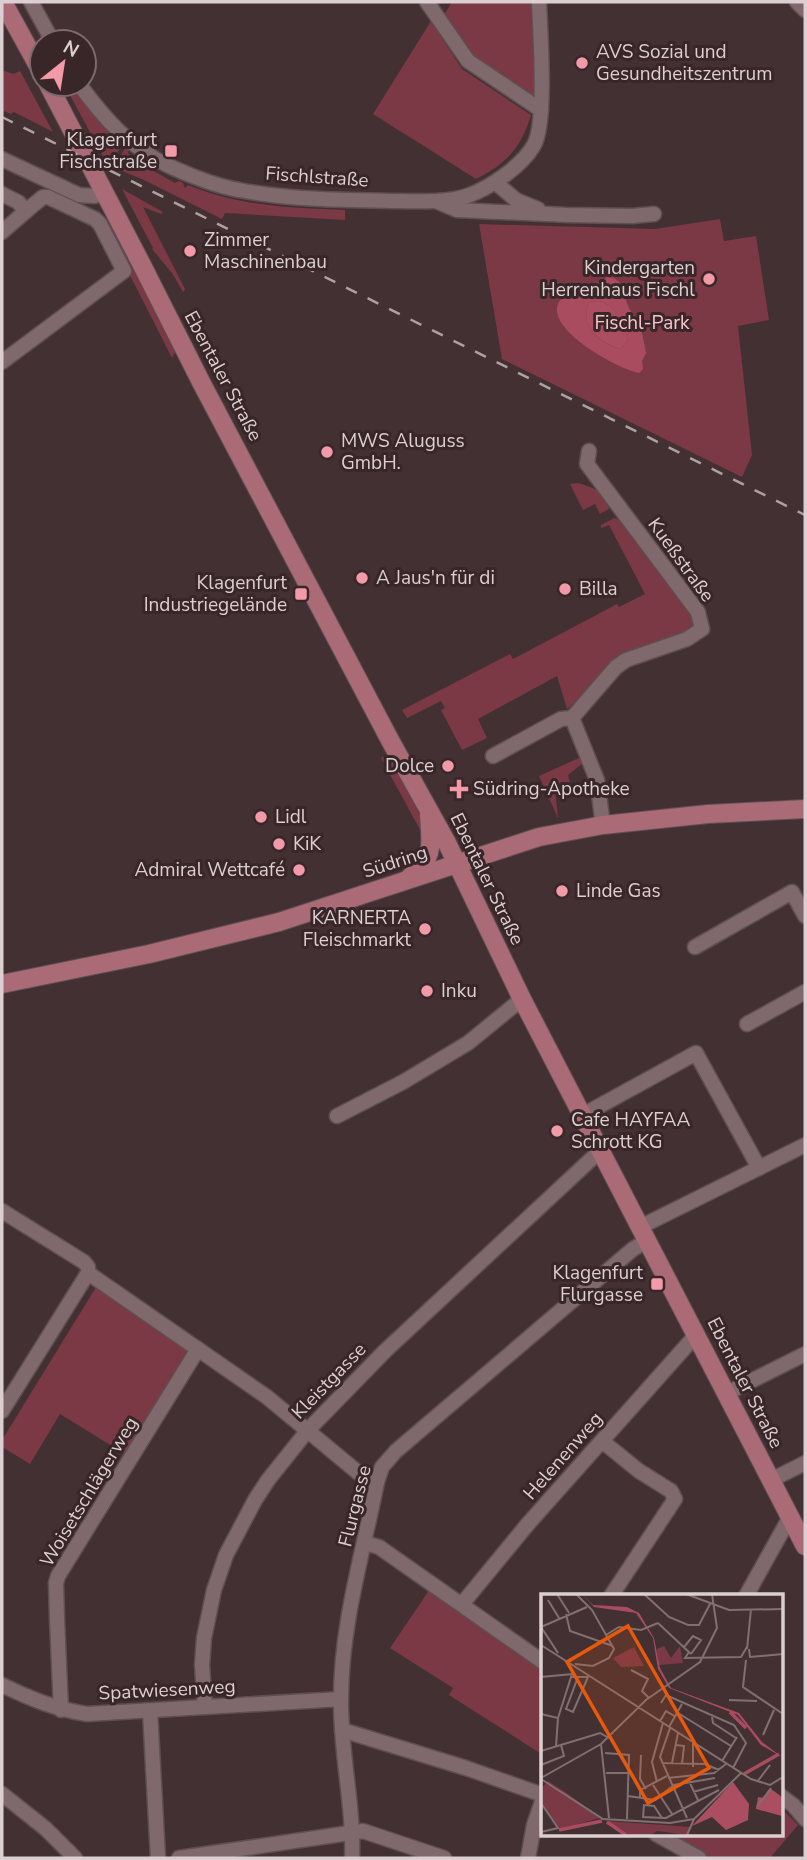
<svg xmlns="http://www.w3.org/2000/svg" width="807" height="1860" font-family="'Nunito Sans',sans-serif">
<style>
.green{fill:#7b3845}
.forest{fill:#ac4e61}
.water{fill:#aa4c5f;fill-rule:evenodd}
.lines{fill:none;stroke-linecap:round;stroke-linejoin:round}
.minor-casing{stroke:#5f4f52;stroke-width:17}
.major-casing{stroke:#5f4f52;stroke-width:20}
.minor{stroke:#7f696c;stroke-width:14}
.major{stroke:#ab6b76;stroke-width:18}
.rail{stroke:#afa0a2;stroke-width:2.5;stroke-dasharray:12 12;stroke-linecap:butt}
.poi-dot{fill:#f39aa8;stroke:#392629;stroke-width:2.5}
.labels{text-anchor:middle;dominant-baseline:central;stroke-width:6;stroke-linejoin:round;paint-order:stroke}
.poi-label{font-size:19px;fill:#dccfd1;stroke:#392629;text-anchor:start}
.street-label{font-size:19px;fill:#dccfd1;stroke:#392629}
.park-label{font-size:19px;fill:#fac4cc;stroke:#392629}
.inset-river{fill:none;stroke:#aa4c5f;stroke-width:3.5}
.inset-road{fill:none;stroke:#807072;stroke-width:2}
.view{fill:#e8590c;fill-opacity:0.15;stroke:#e8590c;stroke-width:3.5}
.inset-edge{fill:none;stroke:#dccfd1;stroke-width:3.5}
</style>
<rect width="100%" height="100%" fill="#433033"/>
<g class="green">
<path d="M452,2H531L535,101L470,58L444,15Z"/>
<path d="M431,21L462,69L531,115C521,148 507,163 476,179L373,114Z"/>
<path d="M2,70L13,74L20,71L53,132L14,112L11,114L2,110Z"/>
<path d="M64,84H71L88,108L116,141L119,139L122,143L115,158L119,159L126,146L129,149L128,153L143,165L175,183L179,181L183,183L185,188L188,185C238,206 292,208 345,210V220L225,213L222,219L144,180L110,166L114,158L110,156L106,162Z"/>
<path d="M122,189L163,212L161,214L143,207L185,289L183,292L172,273L152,249L153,248Z"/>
<path d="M100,216L109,223L116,233L176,350L172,358Z"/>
<path d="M720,219L724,241L756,236L769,320L738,326L752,455L742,477L502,359L479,224L655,229Z"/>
<path d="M578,483C592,487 608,493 609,509L600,514L595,504L583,510L570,484Z"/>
<path d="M614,518L625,522L696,613V623L688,628L685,636L625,657L567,709L557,676L478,719L487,738L462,750L441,710L445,708L441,701L407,718L402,710L510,654L513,659L617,604L619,607L645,594L609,525L601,528V525Z"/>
<path d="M388,754L427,828L425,839L381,758Z"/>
<path d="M581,757L583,763L568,775L571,787L555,790L558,818L539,776Z"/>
<path d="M98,1284L193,1350L128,1456L60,1414L30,1464L2,1447V1440Z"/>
<path d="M430,1589L543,1668V1755L449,1695L453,1688L390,1648Z"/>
<path d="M781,1808L798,1825L770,1858H710L670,1834H781Z"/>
</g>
<path class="forest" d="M599,301C618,306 624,323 628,341L620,349C599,342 579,327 589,302Z"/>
<path class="water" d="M607,277L614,278L619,282L629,308L641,328L646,353L642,361L643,369L639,373C618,369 536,325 562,298C574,285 594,288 607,277ZM599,301C618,306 624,323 628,341L620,349C599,342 579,327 589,302Z"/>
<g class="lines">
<g class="minor-casing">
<g id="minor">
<path d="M31,2L53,42"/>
<path d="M427,2L468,61L541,110"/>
<path d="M797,2L805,10"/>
<path d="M79,84C104,118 130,148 169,166C191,176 215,186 239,190C291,200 346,200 398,201C421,201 446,203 467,196C490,188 522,166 534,145C547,122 540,32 539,2"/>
<path d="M2,159L79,195L94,196L105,193"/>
<path d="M496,183L516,200L538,209"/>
<path d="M2,194L18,202L26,211L2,232"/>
<path d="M438,202L457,210L568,215L632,216L654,214"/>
<path d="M2,362L124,271L100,224L95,219L48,197H43L26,211"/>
<path d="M589,451L587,464L698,612L702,629L687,639L626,660L616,667L572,718L597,780L603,825"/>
<path d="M493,756L561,719L572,718"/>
<path d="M695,947L792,892L805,916"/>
<path d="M747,1024L805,992"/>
<path d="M583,1115L696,1053L759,1168"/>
<path d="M337,1116L403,1082L468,1043L522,999"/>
<path d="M2,1211L84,1262L88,1267V1273L2,1411"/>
<path d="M640,1227L805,1145"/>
<path d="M88,1273L267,1397L361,1475L377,1482"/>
<path d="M727,1393L805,1354"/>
<path d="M602,1441L639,1471L671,1491L675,1499L611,1596"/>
<path d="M771,1480L805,1463"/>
<path d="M365,1543L379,1547L543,1662"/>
<path d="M746,1596L790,1517"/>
<path d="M462,1604L527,1525L696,1335"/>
<path d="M2,1685C31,1699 55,1709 87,1714L341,1699"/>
<path d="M205,1707L202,1665L204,1638L214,1590L226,1555L255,1500L268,1480L308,1430L385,1351L601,1150"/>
<path d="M61,1710L57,1619L56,1583L58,1576L198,1349"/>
<path d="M150,1711L158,1858"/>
<path d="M342,1730L466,1768L543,1795"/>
<path d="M2,1794L46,1829L75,1858"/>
<path d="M781,1796L793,1805L805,1819"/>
<path d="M656,1834L699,1858"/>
<path d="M179,1858L363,1831L444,1858"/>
<path d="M352,1858C354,1805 340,1752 341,1698C341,1625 363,1553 377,1482L382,1467L396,1451L633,1249L647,1241"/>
<path d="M528,1858L534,1825L543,1799"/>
</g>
</g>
<g class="major-casing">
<g id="major">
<path d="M3,2L42,73"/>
<path d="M48,84L142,265L201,382L391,742L446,841L522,999L805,1546"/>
<path d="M410,877C435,858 431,845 429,815"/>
<path d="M2,984L149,954L279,922L539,837L603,825L708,814L805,809"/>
</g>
</g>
<use href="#minor" class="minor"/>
<use href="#major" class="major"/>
<path class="rail" d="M2,117L805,515"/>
</g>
<g class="poi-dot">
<circle cx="582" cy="63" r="7"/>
<rect x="164" y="144" width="14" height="14" rx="3.5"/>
<circle cx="190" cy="251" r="7"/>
<circle cx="709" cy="279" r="7"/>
<circle cx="327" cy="452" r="7"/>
<circle cx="362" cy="578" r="7"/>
<circle cx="565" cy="589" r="7"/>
<rect x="294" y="587" width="14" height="14" rx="3.5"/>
<circle cx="448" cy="766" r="7"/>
<path d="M455.5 778.5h7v7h7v7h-7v7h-7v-7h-7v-7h7z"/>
<circle cx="261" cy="817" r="7"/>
<circle cx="279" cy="844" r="7"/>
<circle cx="299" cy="870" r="7"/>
<circle cx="562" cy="891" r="7"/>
<circle cx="425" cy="929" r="7"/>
<circle cx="427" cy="991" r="7"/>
<circle cx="557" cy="1131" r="7"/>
<rect x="650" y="1277" width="14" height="14" rx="3.5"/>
</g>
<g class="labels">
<g class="poi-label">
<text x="596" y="52">AVS Sozial und<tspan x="596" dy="22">Gesundheitszentrum</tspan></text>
<text x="157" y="140" text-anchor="end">Klagenfurt<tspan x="157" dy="22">Fischstraße</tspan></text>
<text x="204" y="240">Zimmer<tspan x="204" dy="22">Maschinenbau</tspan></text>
<text x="695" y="268" text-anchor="end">Kindergarten<tspan x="695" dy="22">Herrenhaus Fischl</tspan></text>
<text x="341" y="441">MWS Aluguss<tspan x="341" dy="22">GmbH.</tspan></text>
<text x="376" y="578">A Jaus'n für di</text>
<text x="287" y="583" text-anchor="end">Klagenfurt<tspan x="287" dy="22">Industriegelände</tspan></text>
<text x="579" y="589">Billa</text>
<text x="434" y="766" text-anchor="end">Dolce</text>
<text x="473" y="789">Südring-Apotheke</text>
<text x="275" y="817">Lidl</text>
<text x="293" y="844">KiK</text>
<text x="285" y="870" text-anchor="end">Admiral Wettcafé</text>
<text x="576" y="891">Linde Gas</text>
<text x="411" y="918" text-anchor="end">KARNERTA<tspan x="411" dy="22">Fleischmarkt</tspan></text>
<text x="441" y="991">Inku</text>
<text x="571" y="1120">Cafe HAYFAA<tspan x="571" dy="22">Schrott KG</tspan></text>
<text x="643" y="1273" text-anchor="end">Klagenfurt<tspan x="643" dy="22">Flurgasse</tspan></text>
</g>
<g class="street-label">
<text transform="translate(317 177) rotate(4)">Fischlstraße</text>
<text transform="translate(223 376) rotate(62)">Ebentaler Straße</text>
<text transform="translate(681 560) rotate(54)">Kueßstraße</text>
<text transform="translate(395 862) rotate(-18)">Südring</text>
<text transform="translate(487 879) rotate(64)">Ebentaler Straße</text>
<text transform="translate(329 1381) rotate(-46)">Kleistgasse</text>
<text transform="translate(745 1383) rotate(63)">Ebentaler Straße</text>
<text transform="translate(563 1456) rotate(-49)">Helenenweg</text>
<text transform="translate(89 1492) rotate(-59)">Woisetschlägerweg</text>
<text transform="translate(355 1506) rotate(-76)">Flurgasse</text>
<text transform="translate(167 1690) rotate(-3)">Spatwiesenweg</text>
</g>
<g class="park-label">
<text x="642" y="323">Fischl-Park</text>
</g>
</g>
<g transform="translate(541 1594)">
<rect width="242" height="242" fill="#433033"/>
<path d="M123,52L130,64L139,52L142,69L118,71L116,55ZM93,53L103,72L80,73L72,64ZM7,187L27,200L59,224L19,235L0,208V195ZM65,227L137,232L150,233L146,241L116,237L110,241H86Z" fill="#7b3845"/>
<path d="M192,188L208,210L207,226L185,236L171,223L151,232ZM230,195L241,203V222L215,215L217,203L223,204Z" fill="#ac4e61"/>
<path d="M41,0L52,11L86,13L98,19L113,44L119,74L130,94L198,119L221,148L241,163L220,151L197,121L128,94L117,75L112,44L95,19L53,13Z" fill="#aa4c5f"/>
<path class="inset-river" d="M189,118L205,134M203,180L238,160M66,228L85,241M18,236L61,227"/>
<path class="inset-road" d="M16,0L28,19M103,0L128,23L147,31H158L169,10M145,0L188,16L242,15M7,6L18,24M25,20L29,37L72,52M117,29L150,60M0,33L17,59M0,33L46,13M65,41L78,33L100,36L117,29M0,51L210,185L229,191L242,183M143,53L152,42L160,46L150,60M206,55L210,15M208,55L209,63L242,60M148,58L144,64L200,63L206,53M205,66L202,93L242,120M34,70L52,72L68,64L73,55L51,16L35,0M90,76L107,85L101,97L108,104M0,83L32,80M31,83H37L25,115L32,118L47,83H37M188,106L216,107M120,109L125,101L193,131L205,149L192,174M137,119L190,152M0,120L17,124L15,152M171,123L172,129L195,144M17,124L31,80M119,127L125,117L135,123M128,133L141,110M129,134L119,163L146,224M222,141L233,116M152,148V173M60,150L68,224M135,151L143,152L141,170M0,157L59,139L68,144M64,159L88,161L86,225M100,161L99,185L105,195M181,167L196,143M121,169L164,170L178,176M131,169L137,139M0,171L23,162L20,151M65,179H88M0,184L60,150L105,106L159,68L176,34L171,0M127,184L173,179L185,170M0,185L62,225L129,229L153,225M148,187L157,206M116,188L111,168L122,129M216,188L229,171M112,191L131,220M152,198L177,191M87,202L114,206L133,191L174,184M99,203V196L126,182M0,209L17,234L0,238M216,213L230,194M121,224L113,212L103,211L102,223L124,224H125L178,196M146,241L153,225L200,179"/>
<path class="view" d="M87,32L168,174L107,209L26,68Z"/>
<rect width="242" height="242" class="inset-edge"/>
</g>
<rect width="807" height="1860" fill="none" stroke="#dccfd1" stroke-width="7"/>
<g transform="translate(63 63) rotate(30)"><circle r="33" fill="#392629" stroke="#7a6a6c" stroke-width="2"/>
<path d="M0-5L12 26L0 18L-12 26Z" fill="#f39aa8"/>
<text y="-10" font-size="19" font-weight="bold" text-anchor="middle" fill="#dccfd1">N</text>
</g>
</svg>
